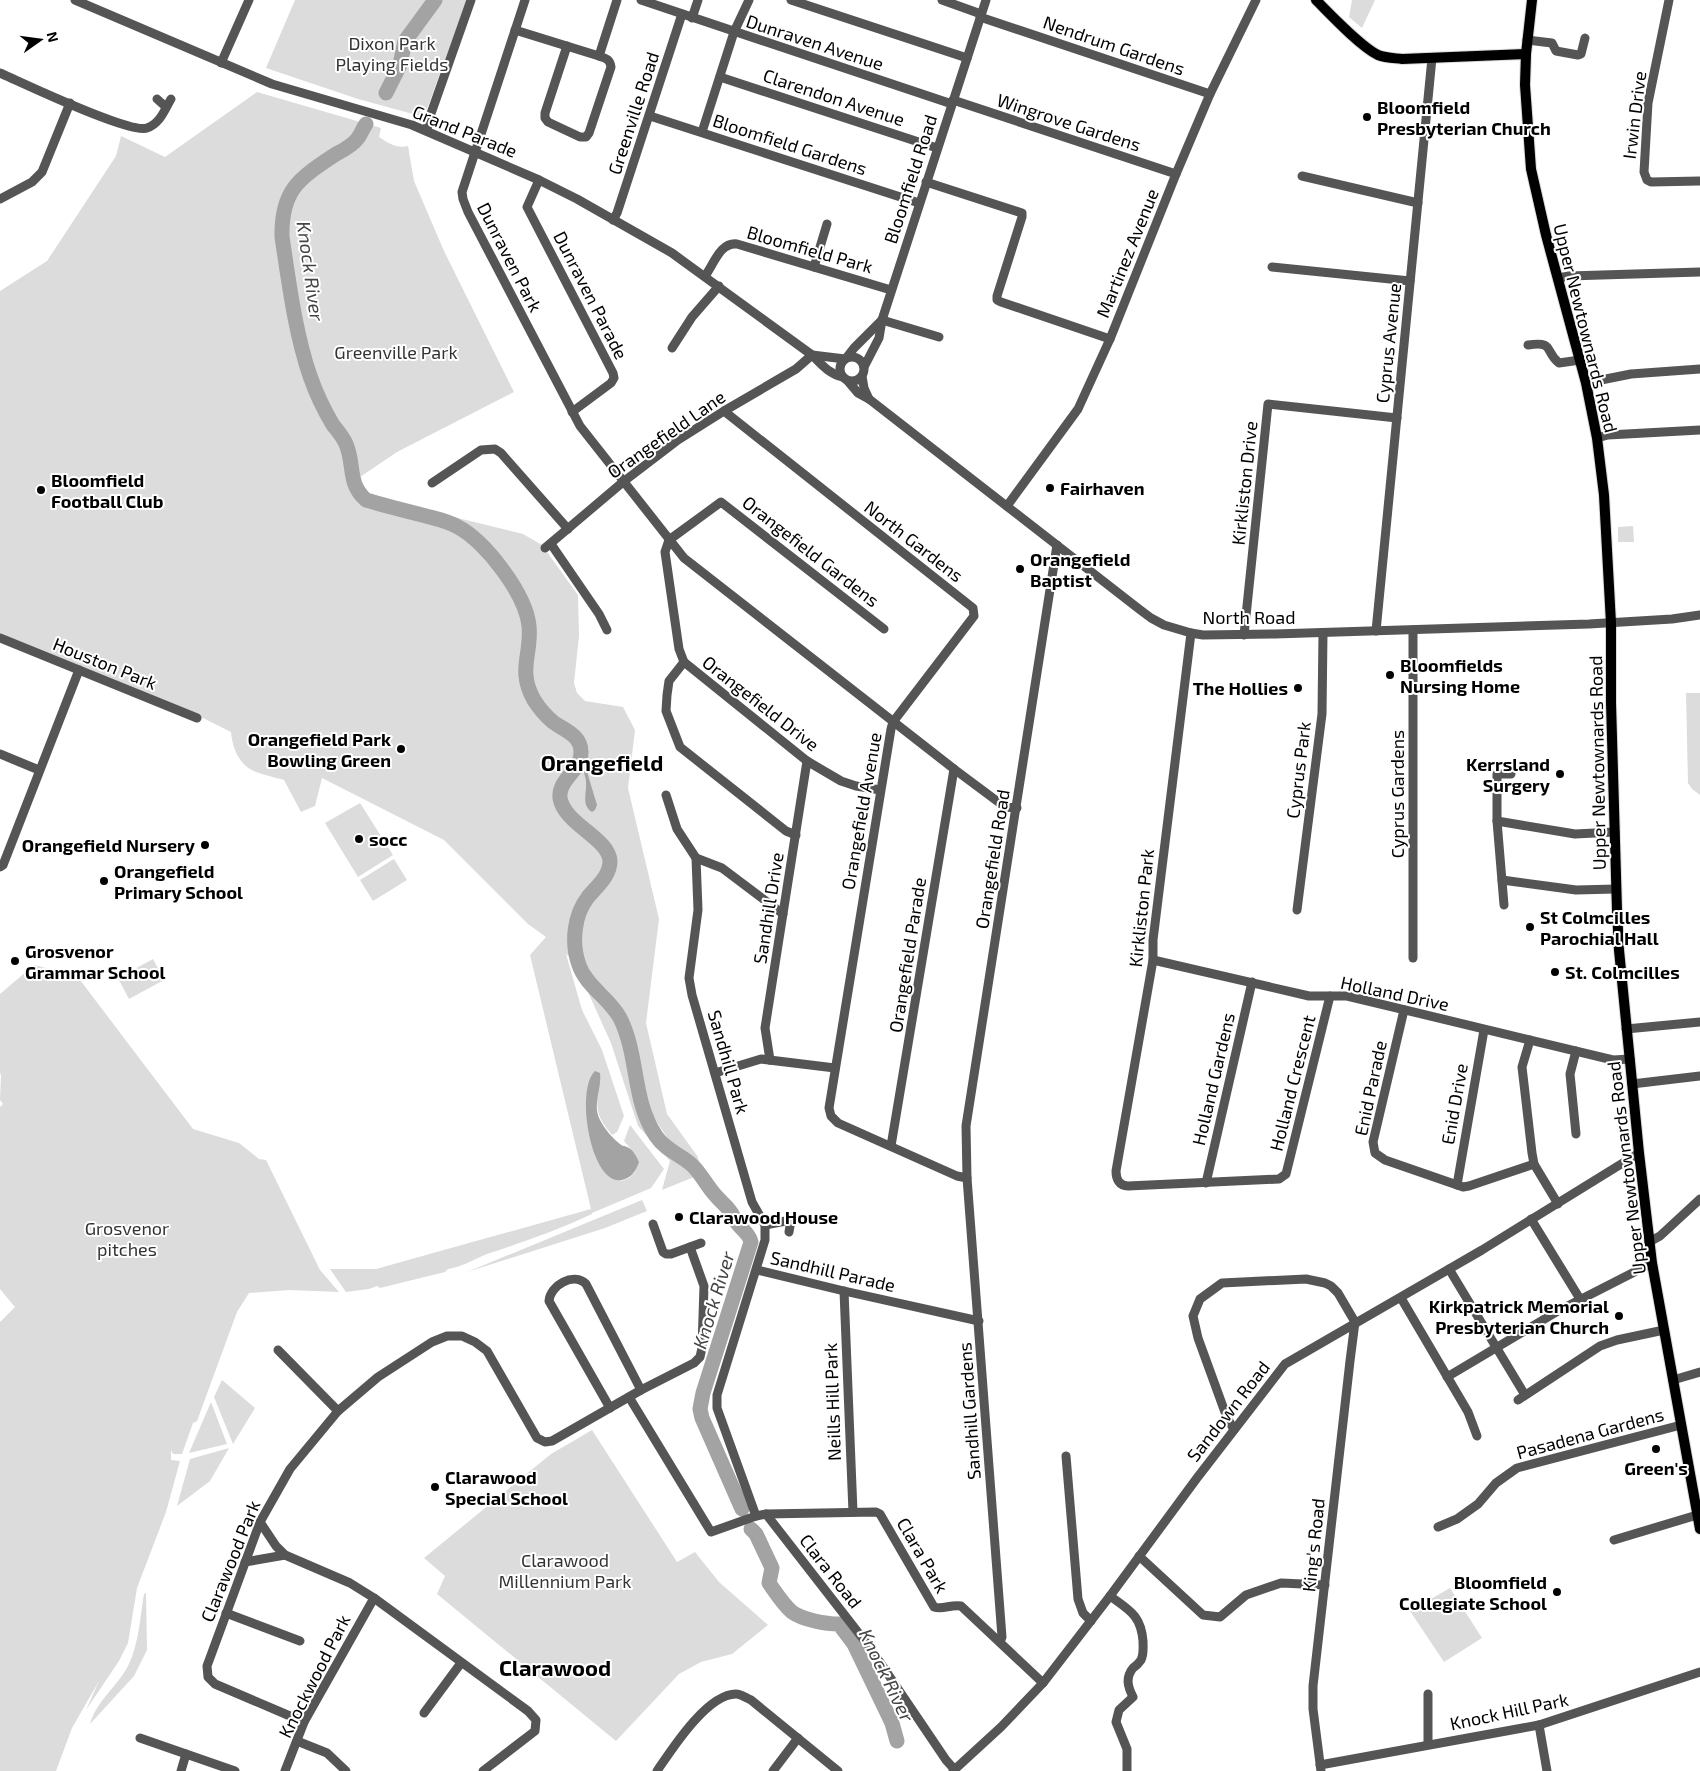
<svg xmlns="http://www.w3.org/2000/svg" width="1700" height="1771" font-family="'Exo 2',sans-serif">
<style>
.green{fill:#dcdcdc}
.water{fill:#a3a3a3}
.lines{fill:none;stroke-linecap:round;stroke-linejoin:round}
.river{stroke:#a3a3a3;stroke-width:15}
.major-casing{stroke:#dbdbdb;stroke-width:12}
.minor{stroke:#555;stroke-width:9}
.major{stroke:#000;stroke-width:10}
.poi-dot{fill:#000;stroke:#fff;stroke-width:2}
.labels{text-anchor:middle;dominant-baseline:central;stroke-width:4;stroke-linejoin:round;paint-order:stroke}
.street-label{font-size:18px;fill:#000;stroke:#fff}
.park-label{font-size:18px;fill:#333;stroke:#fff}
.poi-label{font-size:18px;font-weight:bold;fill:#000;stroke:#fff;text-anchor:start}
.water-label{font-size:19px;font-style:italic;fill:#444;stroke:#fff}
.district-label{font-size:22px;font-weight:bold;fill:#000;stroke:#fff}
</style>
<rect width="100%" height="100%" fill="#fff"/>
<g class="green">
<path d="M295,0H467L424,117L358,99L266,68Z"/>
<path d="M1352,0H1375L1362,28L1349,17Z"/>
<path d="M257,92L381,128L379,137C388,143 397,149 408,146L414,181L444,251L514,392L397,452L357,479L360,490L372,497L523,534L542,545L578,595L579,636L574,683L577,693L585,701L623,707L635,730L628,788L659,919L646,1023L667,1114L698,1157L700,1170L675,1149L650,1112L623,1015L607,990L566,954L582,1010L602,1050L624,1116L617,1132L612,1135C600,1120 597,1115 597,1096L586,1095L621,1181L629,1178L635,1172V1154L624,1141L630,1125L664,1169L651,1188L592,1213V1214C558,1230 523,1242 487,1254C474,1259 462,1267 448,1269L445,1272L380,1288L377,1286L369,1289L346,1292L330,1269H376L591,1209L530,955L546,937L528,924L444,840L322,778L315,806L301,812L284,780C275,777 257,774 250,769C237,761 232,745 231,732L201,717L0,634V291L47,261L116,156L121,136L165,157Z"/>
<path d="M1633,526L1634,542H1618V527Z"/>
<path d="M1686,693H1700V795L1692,789L1688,783Z"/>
<path d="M360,803L393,855L358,877L325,823Z"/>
<path d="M394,859L407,880L373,901L360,880Z"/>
<path d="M153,959L164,980L129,999L118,978Z"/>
<path d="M34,965L77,976L193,1129L239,1143L259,1159L266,1160L320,1270L339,1292L289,1290L249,1293L237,1312L197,1421L193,1423L182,1454H173L171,1450V1460L180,1461L166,1512L137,1588L128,1643L119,1661L86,1710L99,1681L72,1728L56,1771H0V1322L15,1307L0,1289V1107L3,1104L0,1100L1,1075L0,1073V994Z"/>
<path d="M583,981L601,997L618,1024L629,1056L635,1093L648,1129L668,1154L699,1175L662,1190L670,1161L638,1126L611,1043Z"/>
<path d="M642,1200L647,1211L605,1228L467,1272Z"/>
<path d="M222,1380L255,1408L233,1444L214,1397Z"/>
<path d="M211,1402L227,1444L189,1453Z"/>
<path d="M592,1430L677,1562L695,1552L719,1582L768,1625L732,1654L701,1662L679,1674L616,1741L437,1594L445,1576L424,1558L551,1454Z"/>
<path d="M229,1448L210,1481L177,1506L190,1459Z"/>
<path d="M1450,1588L1482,1638L1444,1662L1410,1611Z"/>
<path d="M146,1593L147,1650L134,1676L90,1724C97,1700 117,1687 128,1666C139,1644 140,1617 144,1594Z"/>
</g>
<g class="water">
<path d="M584,762L597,805L595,810L592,812C581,805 587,793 586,782C586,775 581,769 584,762Z"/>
<path d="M595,1071L600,1073C602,1089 592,1104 600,1120C604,1128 613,1139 620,1144C624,1147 623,1145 627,1147C634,1150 636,1156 639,1162C636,1170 633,1176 625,1179C592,1193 574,1090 595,1071Z"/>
</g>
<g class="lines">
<g class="river">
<path d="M386,93L400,65L405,41L435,0"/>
<path d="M366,124C363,128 361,134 358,138C353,145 344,150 336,154C300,178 281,189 282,237C289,283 295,332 310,376C316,393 324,410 333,425C338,431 343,437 346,444C355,465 347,483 366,500C386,506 406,511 426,516C437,519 448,521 458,527C485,541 526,594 529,626C532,654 517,670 534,700C539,708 546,716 553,722C564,730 581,735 581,752C582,770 558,779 560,798C564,824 609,838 610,861C610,876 597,886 588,897C574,915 571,943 579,965C586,986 609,998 620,1018C639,1056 632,1101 656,1136C666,1151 682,1155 693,1166C702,1175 708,1188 717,1197C721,1202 726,1205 730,1211C733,1214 734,1219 737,1223C742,1230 749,1233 751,1242L703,1393L700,1409L702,1418L742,1509"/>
<path d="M751,1529L756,1534L772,1568L769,1583C776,1593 783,1604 792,1612C803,1620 826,1624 839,1624L854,1644L892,1723L897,1741"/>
</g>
<g class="major-casing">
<g id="major">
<path d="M1316,0C1331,15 1360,46 1378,55C1386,58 1394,58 1402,59L1526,54"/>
<path d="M1532,0L1526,54L1525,85L1531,169L1546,235L1586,383L1597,438L1604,495L1611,623V703L1617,910L1619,950L1639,1153L1652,1263L1700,1529"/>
</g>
</g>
<g class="minor">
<path d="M75,0L272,84L412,125L539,180L577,199L672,253L812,355C821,364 829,374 843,377"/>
<path d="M525,0L462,192L463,199L468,212L580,426L684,558L954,769L1005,807L1017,808"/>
<path d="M641,0L952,104"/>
<path d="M791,0L967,58"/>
<path d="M942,0L981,14"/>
<path d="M1669,0L1648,103L1644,172L1647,180L1651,182L1700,181"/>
<path d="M980,17L1210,94"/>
<path d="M692,18L698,0"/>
<path d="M515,30L599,56L617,0"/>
<path d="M1527,40L1552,43L1556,51L1578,55L1581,54L1585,38"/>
<path d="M567,46L545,113V118L548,122L580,137H586L589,133L611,67C610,59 605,58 599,56"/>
<path d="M221,63L249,0"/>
<path d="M0,73C23,83 129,134 147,128C160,124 165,109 171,99"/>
<path d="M720,77L937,148"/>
<path d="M157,99L166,107"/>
<path d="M953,100L1176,174"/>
<path d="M650,116L919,203"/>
<path d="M427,131L428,122L471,0"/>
<path d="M702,132L734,32L749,0"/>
<path d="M1302,176L1418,203"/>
<path d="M539,180L527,207L613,373L614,378L611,383L572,412"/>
<path d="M926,182L1022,213V217L997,296V300L1001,302L1110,339"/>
<path d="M0,199L32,182L42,172L70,103"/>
<path d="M613,220L617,213L682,14"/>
<path d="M814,267L827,224"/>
<path d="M1272,267L1410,281"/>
<path d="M705,276C714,264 720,242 737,244L891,290"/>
<path d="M1558,278L1569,276L1700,272"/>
<path d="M882,320L939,337"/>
<path d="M1528,345C1555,341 1544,351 1559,363L1580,360"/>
<path d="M672,348L692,317L719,286"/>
<path d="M812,355L845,359"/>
<circle cx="852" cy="369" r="12"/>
<path d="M847,357L854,348L882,320"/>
<path d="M864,367L879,338L882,320L986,0"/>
<path d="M862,376L864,388L869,399L1139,609L1151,618L1164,625L1191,633L1203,635L1275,634L1589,624L1672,619L1700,615"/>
<path d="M847,380L858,393L869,399"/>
<path d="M1586,383L1631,374L1700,369"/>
<path d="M724,411L973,608L974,616L893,722L891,729L829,1108L831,1116L838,1123L957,1176L967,1178"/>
<path d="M1597,438L1608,435L1700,430"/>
<path d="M432,483L481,450L495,449L501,453L568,529"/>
<path d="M1007,506L1078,409L1110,339L1176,174L1210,94L1256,0"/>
<path d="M551,544L599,614L607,630"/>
<path d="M545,548L623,482L678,440L724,411L796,369L812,355"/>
<path d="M1376,631L1432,58"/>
<path d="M1191,633L1153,940V960L1116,1171C1116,1179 1119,1186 1128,1186L1279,1179L1286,1174L1330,996"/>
<path d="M1244,635L1268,404L1397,418"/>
<path d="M0,638L197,718"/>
<path d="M684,662L669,681L667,695L666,711L680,747L786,831L796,835"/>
<path d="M0,754L39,770"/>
<path d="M880,790L856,786L841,781L807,761L684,662L679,649L665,552L669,540L721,502L884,629"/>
<path d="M666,795L677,829L696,858L698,910L689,978L692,995L752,1202L765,1225V1240L717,1395V1408L756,1516"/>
<path d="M1497,821L1575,834L1615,832"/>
<path d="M696,858L722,868L783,914"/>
<path d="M0,867L3,865L79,670"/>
<path d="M1502,880L1576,890L1616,889"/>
<path d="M1504,905L1497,821V774H1511"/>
<path d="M1297,910L1322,714L1323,633"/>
<path d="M1413,958V630"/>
<path d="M1153,960L1309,996H1347L1613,1060L1630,1059"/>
<path d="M1404,1010L1373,1142L1375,1153L1385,1160L1463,1187L1469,1186L1534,1164"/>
<path d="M1626,1029L1700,1022"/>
<path d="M1530,1040L1522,1067L1532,1153L1534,1164L1558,1204"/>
<path d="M1576,1051L1570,1074L1576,1134"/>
<path d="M770,1060L765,1028L807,761"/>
<path d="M715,1073L761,1059L835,1068"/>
<path d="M1632,1084L1700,1076"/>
<path d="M891,1146L954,769"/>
<path d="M1206,1183L1252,982"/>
<path d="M1457,1185L1484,1030"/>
<path d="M1531,1219L1580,1299"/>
<path d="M653,1224L663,1252L666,1254H671L701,1243"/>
<path d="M765,1225L791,1220L789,1232"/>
<path d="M1649,1242L1660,1236L1700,1199"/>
<path d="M1449,1269L1525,1395"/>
<path d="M757,1270L844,1291L979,1321"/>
<path d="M844,1291L853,1512"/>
<path d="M1401,1298L1468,1412L1477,1436"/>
<path d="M278,1350L338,1411"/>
<path d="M1447,1377L1558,1311L1652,1263"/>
<path d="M1673,1380L1700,1372"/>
<path d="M629,1397L711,1532L756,1516L766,1514L876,1512L880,1514L934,1607C943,1610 951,1604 961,1606L1043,1683"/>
<path d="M1518,1400L1600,1346L1617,1340L1664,1330"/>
<path d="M610,1408L549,1301C550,1285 574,1272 586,1284L641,1390"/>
<path d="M1234,1430L1226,1415L1198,1338L1193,1316L1200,1299L1222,1283L1306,1279L1325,1283L1331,1286L1338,1293L1355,1322"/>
<path d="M1066,1456L1078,1599L1083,1613L1091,1621"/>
<path d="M766,1514L871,1649L946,1760L955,1770"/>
<path d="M260,1522L276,1546L285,1555L350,1583L374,1598L528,1711L536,1720L535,1731L483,1771"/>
<path d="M1438,1527L1457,1519L1478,1504L1496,1483L1517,1468L1681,1425"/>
<path d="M1614,1540L1697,1515"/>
<path d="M1139,1556L1203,1615L1220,1617L1246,1595L1281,1583L1325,1585"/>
<path d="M245,1562L285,1555"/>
<path d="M1110,1596C1129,1610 1141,1615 1143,1641C1143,1647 1144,1654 1141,1660C1139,1663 1136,1666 1133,1668C1125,1678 1128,1687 1133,1697L1119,1710L1116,1722L1127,1749V1771"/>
<path d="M226,1613L300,1641"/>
<path d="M1000,1642L1002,1637L967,1178L966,1126L1057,545"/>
<path d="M424,1713L461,1663"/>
<path d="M304,1722L215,1684L208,1677L207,1666L260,1522L290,1469L338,1411L378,1377L432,1342L447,1336H462L475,1342L487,1351L537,1438L545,1442L552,1441L641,1390L694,1363L700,1357L702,1348L704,1286L690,1247"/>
<path d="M1539,1725L1547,1771"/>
<path d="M140,1738L235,1771"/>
<path d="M297,1741L327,1753L346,1771"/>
<path d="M1428,1744V1694"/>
<path d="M1320,1765L1539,1725L1700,1672"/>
<path d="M181,1771L186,1754"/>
<path d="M285,1771L304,1722L374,1598"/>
<path d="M657,1771C672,1749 707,1694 736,1694C741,1694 746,1698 751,1700L838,1771"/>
<path d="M773,1771L798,1738"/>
<path d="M953,1771L1001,1727L1043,1683L1110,1596L1197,1478L1285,1364L1482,1250L1639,1153"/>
<path d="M1321,1771L1313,1709V1686L1350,1361L1355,1322"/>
</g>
<use href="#major" class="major"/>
</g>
<g class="poi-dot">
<circle cx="1367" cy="117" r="5"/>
<circle cx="1050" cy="488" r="5"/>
<circle cx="41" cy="490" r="5"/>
<circle cx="1020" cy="569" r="5"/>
<circle cx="1390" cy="675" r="5"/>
<circle cx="1298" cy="688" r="5"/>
<circle cx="401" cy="749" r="5"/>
<circle cx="1560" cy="774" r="5"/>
<circle cx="359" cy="839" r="5"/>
<circle cx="205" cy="845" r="5"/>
<circle cx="104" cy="881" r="5"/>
<circle cx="1530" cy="927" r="5"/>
<circle cx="15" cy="961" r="5"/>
<circle cx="1555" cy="972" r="5"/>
<circle cx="679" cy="1217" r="5"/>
<circle cx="1619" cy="1316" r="5"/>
<circle cx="1656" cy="1449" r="5"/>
<circle cx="435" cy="1487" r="5"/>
<circle cx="1557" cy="1592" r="5"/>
</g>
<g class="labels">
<g class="street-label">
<text transform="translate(815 42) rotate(18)">Dunraven Avenue</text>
<text transform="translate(1114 45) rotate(19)">Nendrum Gardens</text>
<text transform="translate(834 97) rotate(18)">Clarendon Avenue</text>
<text transform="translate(633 113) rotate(-72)">Greenville Road</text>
<text transform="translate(1634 115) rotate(-83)">Irwin Drive</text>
<text transform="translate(1069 122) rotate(18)">Wingrove Gardens</text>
<text transform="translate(465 131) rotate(22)">Grand Parade</text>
<text transform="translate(790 144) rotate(18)">Bloomfield Gardens</text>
<text transform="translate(910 179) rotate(-72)">Bloomfield Road</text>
<text transform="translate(810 249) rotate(16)">Bloomfield Park</text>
<text transform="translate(1127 253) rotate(-68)">Martinez Avenue</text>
<text transform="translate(510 257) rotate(63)">Dunraven Park</text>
<text transform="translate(591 295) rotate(63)">Dunraven Parade</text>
<text transform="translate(1586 328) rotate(76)">Upper Newtownards Road</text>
<text transform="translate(1388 343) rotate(-84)">Cyprus Avenue</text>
<text transform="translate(666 434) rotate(-35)">Orangefield Lane</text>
<text transform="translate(1244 483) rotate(-84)">Kirkliston Drive</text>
<text transform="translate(914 541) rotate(38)">North Gardens</text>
<text transform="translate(811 551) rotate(38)">Orangefield Gardens</text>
<text x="1249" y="617">North Road</text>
<text transform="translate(105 663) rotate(22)">Houston Park</text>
<text transform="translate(761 703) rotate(38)">Orangefield Drive</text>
<text transform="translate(1597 763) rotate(-91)">Upper Newtownards Road</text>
<text transform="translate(1298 770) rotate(-83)">Cyprus Park</text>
<text transform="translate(1397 794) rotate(-90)">Cyprus Gardens</text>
<text transform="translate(861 811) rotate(-80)">Orangefield Avenue</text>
<text transform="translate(992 859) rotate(-81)">Orangefield Road</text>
<text transform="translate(768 908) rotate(-81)">Sandhill Drive</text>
<text transform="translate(1141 908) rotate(-84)">Kirkliston Park</text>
<text transform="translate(907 955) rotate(-81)">Orangefield Parade</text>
<text transform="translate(1395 993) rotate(12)">Holland Drive</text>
<text transform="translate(729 1062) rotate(74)">Sandhill Park</text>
<text transform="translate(1213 1079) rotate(-77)">Holland Gardens</text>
<text transform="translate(1292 1083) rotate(-76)">Holland Crescent</text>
<text transform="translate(1370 1088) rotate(-78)">Enid Parade</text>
<text transform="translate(1454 1104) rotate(-80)">Enid Drive</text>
<text transform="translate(1626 1168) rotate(-97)">Upper Newtownards Road</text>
<text transform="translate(833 1271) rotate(13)">Sandhill Parade</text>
<text transform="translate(832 1402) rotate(-92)">Neills Hill Park</text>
<text transform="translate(969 1411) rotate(-94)">Sandhill Gardens</text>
<text transform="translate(1228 1411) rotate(-52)">Sandown Road</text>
<text transform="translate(1590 1433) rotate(-15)">Pasadena Gardens</text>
<text transform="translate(1313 1545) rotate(-84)">King's Road</text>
<text transform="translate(923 1555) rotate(60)">Clara Park</text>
<text transform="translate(230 1561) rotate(-68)">Clarawood Park</text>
<text transform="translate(831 1571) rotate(52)">Clara Road</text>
<text transform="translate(314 1676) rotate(-63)">Knockwood Park</text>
<text transform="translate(1509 1711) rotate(-12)">Knock Hill Park</text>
</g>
<g class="park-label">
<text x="392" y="43">Dixon Park<tspan x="392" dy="21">Playing Fields</tspan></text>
<text x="396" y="352">Greenville Park</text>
<text x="127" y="1228">Grosvenor<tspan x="127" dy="21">pitches</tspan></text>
<text x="565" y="1560">Clarawood<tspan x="565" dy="21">Millennium Park</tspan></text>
</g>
<g class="poi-label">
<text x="1377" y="107">Bloomfield<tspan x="1377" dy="21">Presbyterian Church</tspan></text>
<text x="51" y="480">Bloomfield<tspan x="51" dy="21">Football Club</tspan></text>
<text x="1060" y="488">Fairhaven</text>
<text x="1030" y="559">Orangefield<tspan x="1030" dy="21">Baptist</tspan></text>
<text x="1400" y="665">Bloomfields<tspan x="1400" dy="21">Nursing Home</tspan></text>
<text x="1288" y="688" text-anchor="end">The Hollies</text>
<text x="391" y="739" text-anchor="end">Orangefield Park<tspan x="391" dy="21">Bowling Green</tspan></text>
<text x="1550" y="764" text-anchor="end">Kerrsland<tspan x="1550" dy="21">Surgery</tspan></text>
<text x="369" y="839">socc</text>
<text x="195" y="845" text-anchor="end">Orangefield Nursery</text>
<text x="114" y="871">Orangefield<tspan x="114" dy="21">Primary School</tspan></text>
<text x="1540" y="917">St Colmcilles<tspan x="1540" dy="21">Parochial Hall</tspan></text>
<text x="25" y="951">Grosvenor<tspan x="25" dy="21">Grammar School</tspan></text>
<text x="1565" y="972">St. Colmcilles</text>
<text x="689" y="1217">Clarawood House</text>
<text x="1609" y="1306" text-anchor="end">Kirkpatrick Memorial<tspan x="1609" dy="21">Presbyterian Church</tspan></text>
<text x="1656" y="1468" text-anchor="middle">Green's</text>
<text x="445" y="1477">Clarawood<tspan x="445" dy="21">Special School</tspan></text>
<text x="1547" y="1582" text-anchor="end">Bloomfield<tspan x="1547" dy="21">Collegiate School</tspan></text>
</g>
<g class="water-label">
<text transform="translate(311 271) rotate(82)">Knock River</text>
<text transform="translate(713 1300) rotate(-73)">Knock River</text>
<text transform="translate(887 1675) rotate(64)">Knock River</text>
</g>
<g class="district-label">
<text x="602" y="762">Orangefield</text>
<text x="555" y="1667">Clarawood</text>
</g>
</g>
<g transform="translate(40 40) rotate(76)" stroke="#ffffff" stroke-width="4" paint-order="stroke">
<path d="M0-4L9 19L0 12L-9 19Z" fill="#000000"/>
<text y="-8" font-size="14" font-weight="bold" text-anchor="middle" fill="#000000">N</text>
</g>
</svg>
